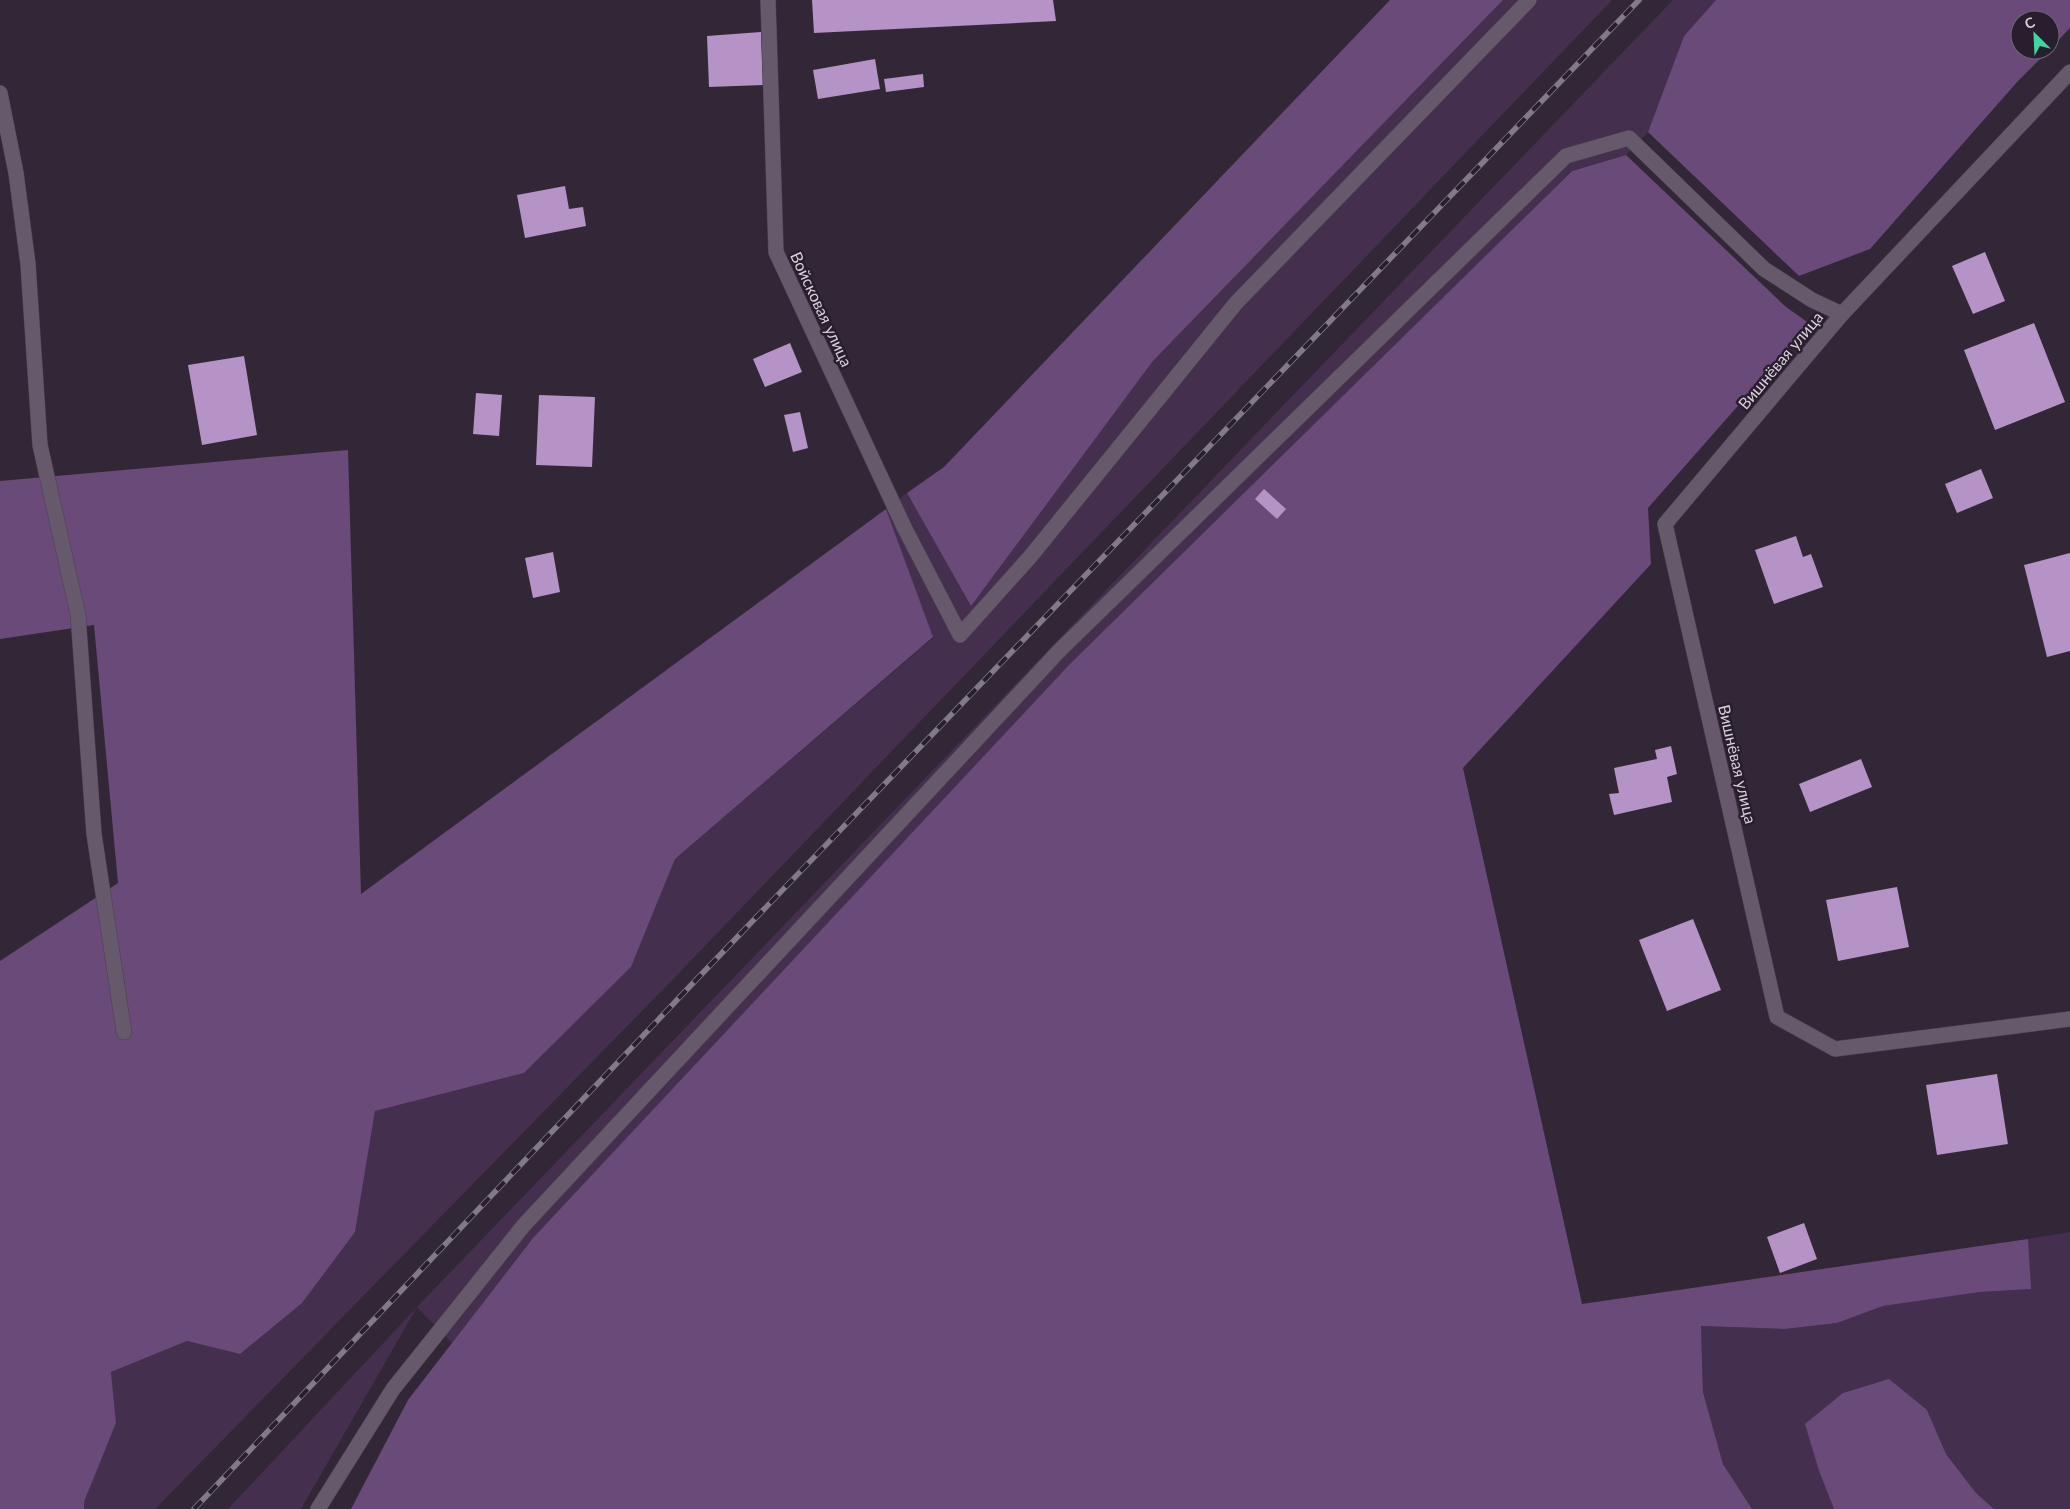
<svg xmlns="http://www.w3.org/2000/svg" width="2070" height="1509" font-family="Lato,sans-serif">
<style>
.green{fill:#452f4f}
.forest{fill:#6a4a78}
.building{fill:#b693c6}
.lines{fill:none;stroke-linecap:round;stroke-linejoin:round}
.lane-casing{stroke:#4b424f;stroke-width:16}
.street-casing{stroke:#4b424f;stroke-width:16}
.lane{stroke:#65596b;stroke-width:15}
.street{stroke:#65596b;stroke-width:15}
.rail-casing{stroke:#837a87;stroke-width:5.5}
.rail{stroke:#281e2d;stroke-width:4;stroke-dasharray:11;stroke-linecap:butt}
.labels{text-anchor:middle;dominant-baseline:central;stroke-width:5;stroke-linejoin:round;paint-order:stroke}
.street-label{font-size:16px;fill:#d8d1db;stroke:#281e2d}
</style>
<rect width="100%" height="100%" fill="#322737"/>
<g class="green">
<path d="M1503,0H1612L681,971L155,1509H84V1502L116,1423L111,1372L187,1341L240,1354L355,1232L375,1111L524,1073L631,967L675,859L933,638L886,509L907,493L971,606L1153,361Z"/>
<path d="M1673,0H1716L1684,36L1648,132L1626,155L1571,171L533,1238L452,1343L417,1307L301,1509H228L417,1307Z"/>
<path d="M2070,1232V1509H1994L1976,1493L1946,1454L1927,1410L1806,1424L1819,1471L1834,1509H1752L1723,1464L1703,1391L1701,1326L1785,1329L1837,1323L1883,1306L1980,1292L2030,1289L2028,1239Z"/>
</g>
<g class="forest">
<path d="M1390,0H1503L1153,361L971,606L907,493L944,467Z"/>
<path d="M1716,0H2070V28L2050,49V20H2020V50H2049L2018,81L1870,249L1799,276L1648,132L1684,36Z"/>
<path d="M1626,155L1786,307L1810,324L1648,508L1651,564L1463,768L1582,1304L2028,1239L2031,1289L1980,1292L1883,1306L1837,1323L1785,1329L1701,1326L1703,1392L1723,1464L1752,1509H351L408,1400L533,1238L1070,664L1572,171Z"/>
<path d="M348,450L361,894L886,509L933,637L675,859L631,967L524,1073L375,1111L355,1232L302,1303L240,1354L187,1341L111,1372L116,1423L84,1502V1509H0V961L118,883L94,625L0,639V481Z"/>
<path d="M1889,1379L1927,1410L1946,1454L1976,1493L1994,1509H1834L1819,1471L1805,1424L1843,1393Z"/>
</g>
<g class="building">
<path d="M812,0H1053L1056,21L814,33Z"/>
<path d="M761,32L763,85L709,87L707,36Z"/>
<path d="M875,59L880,89L818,99L813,70Z"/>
<path d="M923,74L924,87L886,92L884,79Z"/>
<path d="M565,186L569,209L583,207L586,226L525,238L517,195Z"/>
<path d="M1985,252L2005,301L1973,314L1952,266Z"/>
<path d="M2034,323L2065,402L1995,430L1964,350Z"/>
<path d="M790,343L802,372L765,387L753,359Z"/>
<path d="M244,356L257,435L202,445L188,365Z"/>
<path d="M476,393L502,395L499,436L473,434Z"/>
<path d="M539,395L595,397L592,467L536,465Z"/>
<path d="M800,412L808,448L793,452L784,415Z"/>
<path d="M1981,469L1993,498L1957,513L1945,484Z"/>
<path d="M1264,489L1286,509L1277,519L1255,499Z"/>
<path d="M1796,536L1803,557L1811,554L1823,587L1774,604L1755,550Z"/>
<path d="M553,552L560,592L533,598L525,558Z"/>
<path d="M2070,553V651L2047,657L2024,565Z"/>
<path d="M1671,746L1677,774L1667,777L1672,802L1614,815L1609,794L1619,793L1614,768L1657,759L1655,750Z"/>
<path d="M1861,759L1872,787L1810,812L1799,784Z"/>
<path d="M1897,887L1909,947L1838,961L1826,900Z"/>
<path d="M1693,919L1721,990L1667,1011L1639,940Z"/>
<path d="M1997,1074L2008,1144L1937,1155L1926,1085Z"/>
<path d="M1804,1223L1817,1259L1780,1273L1767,1237Z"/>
</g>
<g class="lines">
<g class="lane-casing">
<g id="lane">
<path d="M0,93L16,173L28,264L40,445L78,615L94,834L124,1032"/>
<path d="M1842,314L2070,72"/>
<path d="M904,527L960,635L1030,557L1236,303L1529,0"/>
</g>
</g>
<g class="street-casing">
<g id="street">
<path d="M768,0L776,252L904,527"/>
<path d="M318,1509L393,1389L524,1225L1059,651L1566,156L1629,138L1764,269L1812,300L1842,314L1665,524L1777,1017L1835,1049L2070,1019"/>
</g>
</g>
<use href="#lane" class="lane"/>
<use href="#street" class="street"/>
<g class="rail-casing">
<path id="rail" d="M194,1509L695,981L1639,0"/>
</g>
<use href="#rail" class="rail"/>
</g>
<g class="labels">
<g class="street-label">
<text transform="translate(822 309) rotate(65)">Войсковая улица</text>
<text transform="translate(1780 360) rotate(-50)">Вишнёвая улица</text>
<text transform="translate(1738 764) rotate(77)">Вишнёвая улица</text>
</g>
</g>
<g transform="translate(2035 35) rotate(336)"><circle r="24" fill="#281e2d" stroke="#6e6673"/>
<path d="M0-4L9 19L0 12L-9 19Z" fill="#43d4a0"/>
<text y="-8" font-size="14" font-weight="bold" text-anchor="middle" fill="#d8d1db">С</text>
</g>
</svg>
